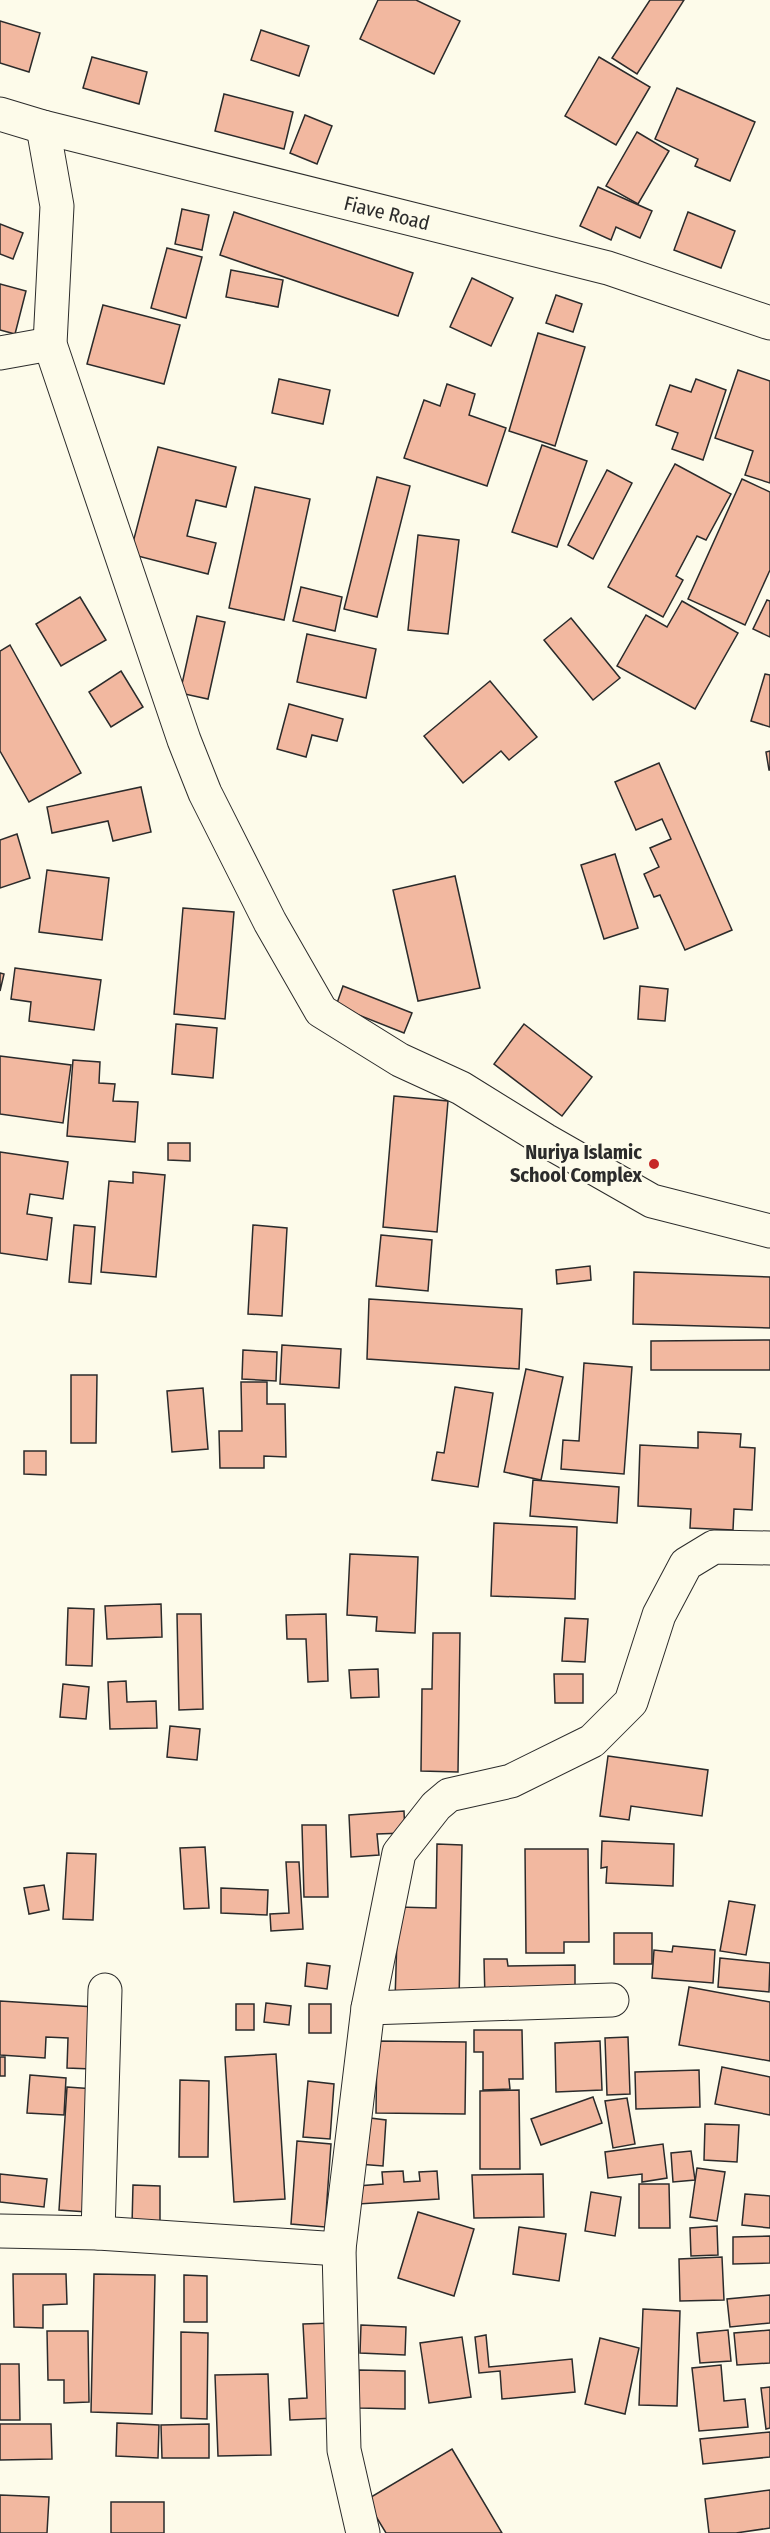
<svg xmlns="http://www.w3.org/2000/svg" width="770" height="2533" font-family="'Fira Sans Condensed',sans-serif">
<style>
.building{fill:#f2b8a0;stroke:#2b2b2b;stroke-width:1.5}
.lines{fill:none;stroke-linecap:round;stroke-linejoin:round}
.minor-casing{stroke:#2b2b2b;stroke-width:35}
.minor{stroke:#fdfbea;stroke-width:33}
.poi-dot{fill:#c62828;stroke:#fdfbea;stroke-width:2}
.labels{text-anchor:middle;dominant-baseline:central;stroke-width:4.5;stroke-linejoin:round;paint-order:stroke}
.street-label{font-size:20px;fill:#2b2b2b;stroke:#fdfbea}
.poi-label{font-size:20px;font-weight:bold;fill:#2b2b2b;stroke:#fdfbea;text-anchor:end}
</style>
<rect width="100%" height="100%" fill="#fdfbea"/>
<g class="building">
<path d="M378,0H416L460,21L434,74L360,39Z"/>
<path d="M650,0H684L637,74L612,58Z"/>
<path d="M0,21L40,33L29,72L0,63Z"/>
<path d="M261,30L309,46L299,76L251,60Z"/>
<path d="M92,57L147,72L139,104L83,88Z"/>
<path d="M599,57L650,87L616,145L565,116Z"/>
<path d="M677,88L755,122L730,181L695,166L698,159L655,139Z"/>
<path d="M224,94L293,112L284,149L215,131Z"/>
<path d="M305,115L332,126L317,164L290,153Z"/>
<path d="M637,132L669,151L638,204L606,186Z"/>
<path d="M598,187L652,211L640,238L616,227L611,240L580,226Z"/>
<path d="M182,209L209,215L202,250L175,244Z"/>
<path d="M234,212L413,273L398,316L220,255Z"/>
<path d="M688,212L735,231L721,268L674,250Z"/>
<path d="M0,224L23,233L13,259L0,254Z"/>
<path d="M167,248L202,257L186,318L151,308Z"/>
<path d="M231,270L283,280L278,307L226,297Z"/>
<path d="M472,278L513,298L491,346L450,327Z"/>
<path d="M0,284L26,291L15,334L0,330Z"/>
<path d="M556,295L582,304L573,332L546,323Z"/>
<path d="M103,305L180,325L164,384L87,364Z"/>
<path d="M538,333L585,347L555,446L509,431Z"/>
<path d="M738,370L770,381V483L745,475L753,451L715,438Z"/>
<path d="M279,379L330,390L323,424L272,413Z"/>
<path d="M696,379L726,390L703,460L672,449L678,433L656,425L670,385L691,392Z"/>
<path d="M447,384L475,394L469,415L506,428L487,486L404,458L424,400L440,406Z"/>
<path d="M542,445L587,461L557,547L512,532Z"/>
<path d="M158,447L236,467L226,507L196,500L187,536L216,543L208,574L130,554Z"/>
<path d="M675,464L731,494L706,540L697,536L676,576L683,580L663,617L608,587Z"/>
<path d="M607,470L632,483L593,559L568,545Z"/>
<path d="M377,477L410,486L377,617L344,609Z"/>
<path d="M742,479L770,492V570L745,625L688,599Z"/>
<path d="M255,487L310,499L284,620L229,608Z"/>
<path d="M418,535L459,540L448,634L408,630Z"/>
<path d="M301,587L342,597L335,631L293,621Z"/>
<path d="M80,597L106,640L61,666L36,624Z"/>
<path d="M767,600L770,601V637L753,629Z"/>
<path d="M682,601L738,633L695,709L617,666L646,615L667,627Z"/>
<path d="M197,616L225,622L208,699L180,693Z"/>
<path d="M571,618L620,678L593,700L544,640Z"/>
<path d="M307,634L376,649L366,698L297,682Z"/>
<path d="M10,645L81,773L29,802L0,751V651Z"/>
<path d="M121,671L143,707L111,727L89,692Z"/>
<path d="M765,674L770,675V727L751,721Z"/>
<path d="M490,681L537,737L509,760L501,751L463,783L424,736Z"/>
<path d="M289,704L343,719L337,741L312,735L306,757L277,749Z"/>
<path d="M770,751V770H769L766,752Z"/>
<path d="M659,763L732,930L685,950L660,895L654,897L644,874L659,867L650,848L671,839L662,819L636,830L615,782Z"/>
<path d="M141,787L151,832L113,841L108,821L52,833L47,807Z"/>
<path d="M17,834L30,878L0,888V840Z"/>
<path d="M615,854L638,928L604,939L581,865Z"/>
<path d="M47,870L109,878L102,940L39,932Z"/>
<path d="M455,876L480,988L418,1001L393,890Z"/>
<path d="M183,908L234,912L225,1019L174,1014Z"/>
<path d="M15,968L101,980L94,1030L29,1021L31,1002L11,999Z"/>
<path d="M0,973L4,974L0,991Z"/>
<path d="M343,986L412,1013L404,1033L336,1006Z"/>
<path d="M640,986L668,989L665,1021L638,1019Z"/>
<path d="M176,1024L217,1028L213,1078L172,1074Z"/>
<path d="M524,1024L592,1077L562,1116L494,1064Z"/>
<path d="M0,1056L71,1065L63,1123L0,1114Z"/>
<path d="M73,1060L100,1062L99,1083L115,1084L113,1101L138,1102L135,1142L67,1136Z"/>
<path d="M394,1096L448,1101L437,1232L383,1227Z"/>
<path d="M168,1143H190V1161L168,1160Z"/>
<path d="M0,1152L68,1162L63,1199L30,1194L27,1214L52,1218L47,1260L0,1253Z"/>
<path d="M133,1172L165,1175L156,1277L101,1272L109,1181L133,1183Z"/>
<path d="M74,1225L95,1227L91,1284L69,1282Z"/>
<path d="M253,1225L287,1228L282,1316L248,1314Z"/>
<path d="M381,1235L432,1240L428,1291L376,1286Z"/>
<path d="M590,1266L591,1280L557,1284L556,1270Z"/>
<path d="M634,1272L770,1277V1328L633,1324Z"/>
<path d="M369,1299L522,1309L519,1369L367,1359Z"/>
<path d="M770,1340V1370H651V1341Z"/>
<path d="M282,1345L341,1349L339,1388L280,1384Z"/>
<path d="M243,1350L277,1352L276,1381L242,1379Z"/>
<path d="M584,1363L632,1367L624,1474L561,1469L563,1440L579,1441Z"/>
<path d="M526,1369L563,1377L541,1480L504,1472Z"/>
<path d="M71,1375H97L96,1443H71Z"/>
<path d="M241,1382H267V1404H285L286,1457L264,1456V1468H220L219,1431H242Z"/>
<path d="M455,1387L493,1393L478,1487L432,1480L437,1452L444,1453Z"/>
<path d="M203,1388L208,1449L172,1452L167,1391Z"/>
<path d="M698,1432L741,1434L740,1447L755,1448L752,1510L734,1509L733,1530L690,1528L691,1509L638,1506L640,1445L698,1448Z"/>
<path d="M24,1451H46V1475L24,1474Z"/>
<path d="M533,1480L619,1487L617,1523L530,1516Z"/>
<path d="M494,1523L577,1527L575,1599L491,1596Z"/>
<path d="M350,1554L418,1557L415,1633L376,1631L377,1617L347,1615Z"/>
<path d="M161,1604L162,1637L107,1639L105,1606Z"/>
<path d="M68,1608L94,1609L92,1666L66,1665Z"/>
<path d="M177,1614H201L203,1709L179,1710Z"/>
<path d="M326,1614L328,1681L308,1682L306,1639H287L286,1615Z"/>
<path d="M565,1618L588,1619L585,1662L562,1661Z"/>
<path d="M433,1633H460L458,1772L421,1771L422,1689H432Z"/>
<path d="M378,1669L379,1697L351,1698L349,1670Z"/>
<path d="M554,1674H583V1703H555Z"/>
<path d="M126,1681L127,1702L156,1701L157,1728L110,1729L108,1682Z"/>
<path d="M63,1684L89,1687L86,1719L60,1717Z"/>
<path d="M170,1726L200,1729L197,1760L167,1757Z"/>
<path d="M608,1756L708,1770L702,1816L631,1806L629,1820L600,1816Z"/>
<path d="M404,1811L405,1833L377,1834L379,1855L351,1857L349,1815Z"/>
<path d="M302,1825H326L328,1897H304Z"/>
<path d="M602,1841L674,1844L673,1886L606,1883L607,1867L601,1868Z"/>
<path d="M437,1844L462,1845L459,2002L395,2000L398,1907L436,1908Z"/>
<path d="M205,1847L209,1908L184,1909L180,1848Z"/>
<path d="M525,1849H588L589,1942H564V1953H526Z"/>
<path d="M67,1853L96,1854L93,1920L63,1919Z"/>
<path d="M286,1862H299L303,1929L271,1931L270,1914L289,1913Z"/>
<path d="M44,1885L49,1910L29,1914L24,1888Z"/>
<path d="M221,1888L268,1890L267,1915L221,1913Z"/>
<path d="M729,1901L755,1905L746,1955L720,1951Z"/>
<rect x="614" y="1933" width="38" height="31"/>
<path d="M673,1946L715,1950L713,1983L652,1978L654,1950L672,1952Z"/>
<path d="M720,1958L770,1963L769,1992L718,1987Z"/>
<path d="M484,1959H507L508,1966L575,1965V1998L485,1999Z"/>
<path d="M307,1963L330,1966L327,1989L305,1986Z"/>
<path d="M689,1987L770,2002V2061L679,2045Z"/>
<path d="M0,2001L95,2007L92,2069L67,2068L68,2038L46,2037L45,2058L0,2055Z"/>
<path d="M266,2003L291,2006L289,2025L264,2022Z"/>
<rect x="236" y="2004" width="18" height="26"/>
<rect x="309" y="2004" width="22" height="29"/>
<path d="M474,2030H522L523,2079H509L510,2089L483,2090V2052H474Z"/>
<path d="M628,2037L630,2094L607,2095L605,2038Z"/>
<path d="M377,2041L466,2042L465,2114L376,2113Z"/>
<path d="M600,2041L602,2090L556,2092L555,2043Z"/>
<path d="M276,2054L285,2199L234,2202L225,2057Z"/>
<rect x="0" y="2057" width="5" height="19"/>
<path d="M722,2067L770,2077V2115L715,2104Z"/>
<path d="M699,2070L700,2107L636,2109L635,2072Z"/>
<path d="M30,2075L66,2078L64,2115L27,2113Z"/>
<path d="M180,2080L209,2081L208,2157H179Z"/>
<path d="M308,2081L334,2084L330,2139L303,2137Z"/>
<path d="M67,2087L95,2089L87,2212L59,2210Z"/>
<path d="M519,2090L520,2169H480V2091Z"/>
<path d="M593,2097L602,2123L541,2145L531,2119Z"/>
<path d="M627,2098L635,2144L613,2148L605,2101Z"/>
<path d="M362,2117L386,2120L383,2166L358,2164Z"/>
<path d="M705,2124L739,2125L737,2162L704,2160Z"/>
<path d="M297,2141L331,2144L325,2227L291,2224Z"/>
<path d="M663,2144L667,2178L642,2182V2174L608,2178L605,2152Z"/>
<path d="M691,2151L695,2180L673,2182L671,2153Z"/>
<path d="M697,2168L725,2172L717,2221L690,2217Z"/>
<path d="M403,2171L404,2182L420,2181L419,2172L437,2171L439,2199L358,2204L357,2186L383,2184L382,2172Z"/>
<path d="M0,2174L47,2179L44,2207L0,2202Z"/>
<path d="M543,2174L544,2217L474,2218L472,2175Z"/>
<path d="M639,2184H669L670,2228H639Z"/>
<path d="M133,2185L160,2186V2225H132Z"/>
<path d="M591,2192L621,2197L615,2236L585,2231Z"/>
<path d="M745,2194L770,2196V2228L742,2225Z"/>
<path d="M418,2212L474,2229L454,2296L398,2278Z"/>
<path d="M717,2226L718,2255L691,2256L690,2228Z"/>
<path d="M519,2227L566,2234L559,2281L513,2274Z"/>
<path d="M770,2236V2263L733,2264V2237Z"/>
<path d="M722,2257L724,2300L680,2301L679,2259Z"/>
<path d="M13,2274H66L67,2304L43,2305V2328L14,2327Z"/>
<path d="M94,2274L155,2275L152,2414L91,2412Z"/>
<path d="M184,2275L207,2276V2322H184Z"/>
<path d="M770,2295V2323L730,2327L727,2299Z"/>
<path d="M643,2309L680,2311L677,2406L639,2405Z"/>
<path d="M332,2323L337,2418L290,2420L289,2399L307,2398L303,2324Z"/>
<path d="M361,2325L406,2327L405,2355L360,2353Z"/>
<path d="M728,2330L731,2361L700,2363L697,2333Z"/>
<path d="M770,2330V2363L737,2365L734,2333Z"/>
<path d="M47,2331H88L89,2402L64,2403V2380H48Z"/>
<path d="M181,2332L208,2333L207,2419L181,2418Z"/>
<path d="M486,2335L489,2367L572,2359L575,2392L502,2399L500,2371L479,2373L475,2337Z"/>
<path d="M462,2337L471,2397L429,2403L420,2343Z"/>
<path d="M600,2338L639,2348L625,2414L585,2404Z"/>
<path d="M0,2364H19L20,2420H0Z"/>
<path d="M721,2365L724,2401L745,2399L748,2427L699,2431L692,2368Z"/>
<path d="M359,2370L405,2371V2409L359,2408Z"/>
<path d="M268,2374L271,2455L218,2456L215,2375Z"/>
<path d="M770,2387V2428L766,2429L761,2388Z"/>
<path d="M117,2423L159,2425L158,2458L116,2456Z"/>
<path d="M0,2424H51L52,2459L0,2460Z"/>
<path d="M209,2424V2458H162L161,2425Z"/>
<path d="M770,2432V2457L703,2464L700,2439Z"/>
<path d="M452,2449L502,2533H386L366,2500Z"/>
<path d="M770,2490V2528L736,2533H709L705,2499Z"/>
<path d="M0,2495L49,2497L47,2533H0Z"/>
<rect x="111" y="2502" width="53" height="31"/>
</g>
<g class="lines">
<g class="minor-casing">
<g id="minor">
<path d="M0,114L43,127L608,268L770,323"/>
<path d="M43,127L57,206L50,344L184,740L205,793L270,922L321,1011L400,1060L461,1088L545,1140L652,1201L770,1231"/>
<path d="M0,353L50,344"/>
<path d="M368,2008L612,2000"/>
<path d="M0,2231L98,2233L339,2249"/>
<path d="M98,2233L105,1990"/>
<path d="M363,2533L344,2450L339,2249L368,2008L399,1853L436,1806L449,1795L511,1781L592,1741L631,1702L659,1615L686,1564L714,1547L770,1548"/>
</g>
</g>
<use href="#minor" class="minor"/>
</g>
<circle class="poi-dot" cx="654" cy="1164" r="6"/>
<g class="labels">
<g class="street-label">
<text transform="translate(387 213) rotate(14)">Fiave Road</text>
</g>
<g class="poi-label">
<text x="642" y="1152">Nuriya Islamic<tspan x="642" dy="23">School Complex</tspan></text>
</g>
</g>
</svg>
